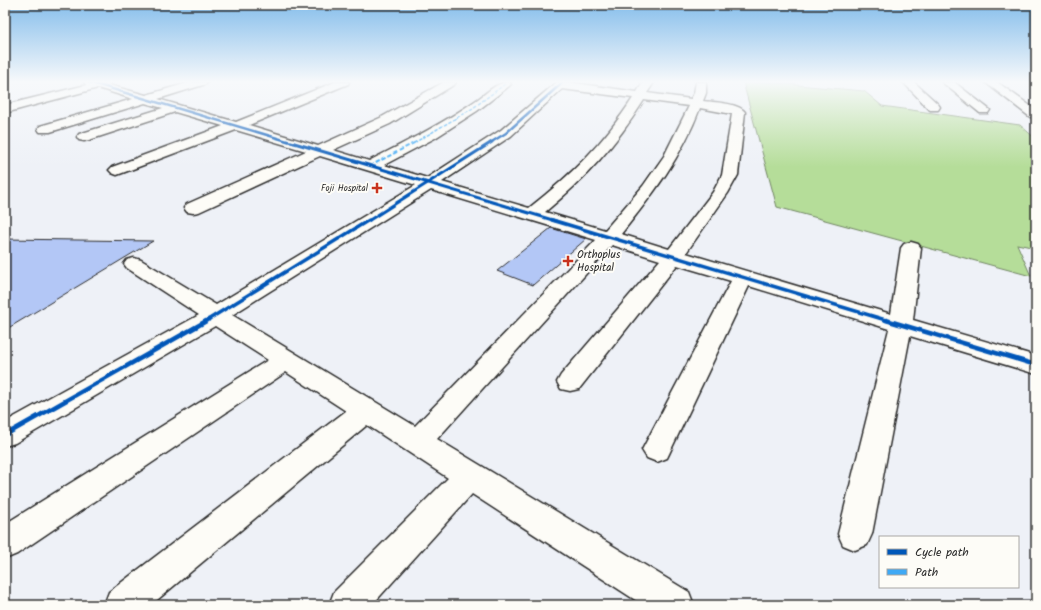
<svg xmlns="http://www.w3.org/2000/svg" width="1041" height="610" font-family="Kalam,sans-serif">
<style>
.green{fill:#b5dd99;stroke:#708462}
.building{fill:#b3c7f6;stroke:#2b2b2b}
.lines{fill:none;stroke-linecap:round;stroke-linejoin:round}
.minor-casing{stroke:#2b2b2b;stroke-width:3}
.minor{fill:#fdfcf7;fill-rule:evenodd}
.quiet-far1{stroke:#3fa9f5;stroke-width:1.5;stroke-dasharray:3.5 1.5;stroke-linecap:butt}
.quiet{stroke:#3fa9f5;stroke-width:2;stroke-dasharray:4.5 2;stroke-linecap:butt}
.cycleway-far3-casing{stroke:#fdfcf7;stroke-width:4}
.cycleway-far2-casing{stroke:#fdfcf7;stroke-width:5}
.cycleway-far1-casing{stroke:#fdfcf7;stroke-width:6}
.cycleway-casing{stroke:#fdfcf7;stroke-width:7}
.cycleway-far3{stroke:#0057b8;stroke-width:2.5}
.cycleway-far2{stroke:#0057b8;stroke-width:3}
.cycleway-far1{stroke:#0057b8;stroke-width:3.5}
.cycleway{stroke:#0057b8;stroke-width:4.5}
.poi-dot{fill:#c8321e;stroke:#fdfcf7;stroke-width:1.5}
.labels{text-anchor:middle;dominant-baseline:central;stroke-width:4;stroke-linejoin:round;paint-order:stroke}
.far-poi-label{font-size:9px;fill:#2b2b2b;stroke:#fdfcf7;text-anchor:end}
.poi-label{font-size:11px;fill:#2b2b2b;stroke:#fdfcf7;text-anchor:start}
</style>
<rect width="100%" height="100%" fill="#eef1f7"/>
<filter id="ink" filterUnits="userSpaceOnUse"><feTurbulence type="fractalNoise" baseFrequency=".025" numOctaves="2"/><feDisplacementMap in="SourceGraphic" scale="8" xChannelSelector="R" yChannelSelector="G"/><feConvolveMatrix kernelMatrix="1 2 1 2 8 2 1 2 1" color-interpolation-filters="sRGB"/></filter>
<g filter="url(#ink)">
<path class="green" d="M743,82H765L864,91L882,106L1020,125L1036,139V248L1017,244L1031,276L777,207Z"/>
<g class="building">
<path d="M551,228L586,239L533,285L497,271Z"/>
<path d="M5,239L153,241L5,330Z"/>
</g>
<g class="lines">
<g class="minor-casing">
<g id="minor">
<path d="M84,82H110L109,85L146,95L191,82H207L206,84L158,99L236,122L335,82H349L348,84L249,125L318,146L380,118L444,82H456L455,84L390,124L333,150L369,161C406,142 444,123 478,99C488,92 497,82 509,82L511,84L509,86L477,111L435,138L384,165L427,178L501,130L557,82H568L637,92L643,82H651L653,84L647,93L691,99L694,93L696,82H706V93L703,101C713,102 739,103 745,112L738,175L728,193L686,253L891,314L901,248L904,244L911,242L918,244L921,248L913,320L1036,356V374L910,336L872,534L867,545L855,550L843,545L838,534L889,329L749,286L667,458L657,462L647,458L642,450L731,281L677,265L579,389L570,391L561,389L557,382L561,375L660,260L612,245L437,439L689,592L694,605H643L472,494L372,605H329L334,592L448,478L367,425L151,605H104L109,592L346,411L286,372L17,554L5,559V524L268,360L215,326L15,443L5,446V422L199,315L127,268L124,264L127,260L134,258L141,260L216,305L416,185L320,156L199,212L193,213L187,212L184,208L187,204L306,151L236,130L117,175L112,173L109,170L112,167L223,126L175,112L89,140L84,141L79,140L77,137L79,134L163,108L145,103L50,132H40L38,129L40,126L133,99L98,88L5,113V105L86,85ZM562,89L633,98C603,144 572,174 529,208L442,182L511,136ZM644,100L689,106L664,156L643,186L605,230L545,212C585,179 616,145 644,100ZM700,108L732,114L722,175L713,192L669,249L621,234C654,193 681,158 700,108ZM431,190L596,240L415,426L232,315Z"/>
<path d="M903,82H914L938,104L940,107L938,110H930Z"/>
<path d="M942,82H954L990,110L988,113H980Z"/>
<path d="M985,82H997L1036,110V117H1030Z"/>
</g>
</g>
<use href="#minor" class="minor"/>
<path class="quiet-far1" d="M414,143L473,108L505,84"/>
<path class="quiet" d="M370,166L416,142"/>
<g class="cycleway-far3-casing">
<g id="cycleway-far3">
<path d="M89,82L294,143"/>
<path d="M490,143L506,133L563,82"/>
</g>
</g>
<g class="cycleway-far2-casing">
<g id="cycleway-far2">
<path d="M291,142L556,221"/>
<path d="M368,221L492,142"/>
</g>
</g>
<g class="cycleway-far1-casing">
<g id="cycleway-far1">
<path d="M552,220L889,321"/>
<path d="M206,321L369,220"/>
</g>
</g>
<g class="cycleway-casing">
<g id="cycleway">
<path d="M886,320L1036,365"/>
<path d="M5,435L208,320"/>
</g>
</g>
<use href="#cycleway-far3" class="cycleway-far3"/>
<use href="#cycleway-far2" class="cycleway-far2"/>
<use href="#cycleway-far1" class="cycleway-far1"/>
<use href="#cycleway" class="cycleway"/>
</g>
</g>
<linearGradient id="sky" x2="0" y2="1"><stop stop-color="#84bdeb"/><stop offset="0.49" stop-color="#f7f9fb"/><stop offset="1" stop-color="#f7f9fb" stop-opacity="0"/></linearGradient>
<rect width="1041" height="167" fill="url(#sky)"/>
<g class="poi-dot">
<path d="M375 182h4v4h4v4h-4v4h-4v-4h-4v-4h4z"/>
<path d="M566 255h4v4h4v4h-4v4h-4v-4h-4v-4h4z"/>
</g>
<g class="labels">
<g class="far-poi-label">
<text x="368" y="188">Foji Hospital</text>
</g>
<g class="poi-label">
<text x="577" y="255">Orthoplus<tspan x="577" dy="13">Hospital</tspan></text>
</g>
</g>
<rect width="1041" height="610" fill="none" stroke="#fdfcf7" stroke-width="20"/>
<rect x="10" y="10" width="1021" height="590" fill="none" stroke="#2b2b2b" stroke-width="1.5" filter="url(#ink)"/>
<rect x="879" y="536" width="140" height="52" fill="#fdfcf7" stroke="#a9a8a5"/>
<rect x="887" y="549" width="20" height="6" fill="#0057b8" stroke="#a9a8a5"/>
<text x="915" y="556" font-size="12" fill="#2b2b2b">Cycle path</text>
<rect x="887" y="569" width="20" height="6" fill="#3fa9f5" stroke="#a9a8a5"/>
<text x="915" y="576" font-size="12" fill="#2b2b2b">Path</text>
</svg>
